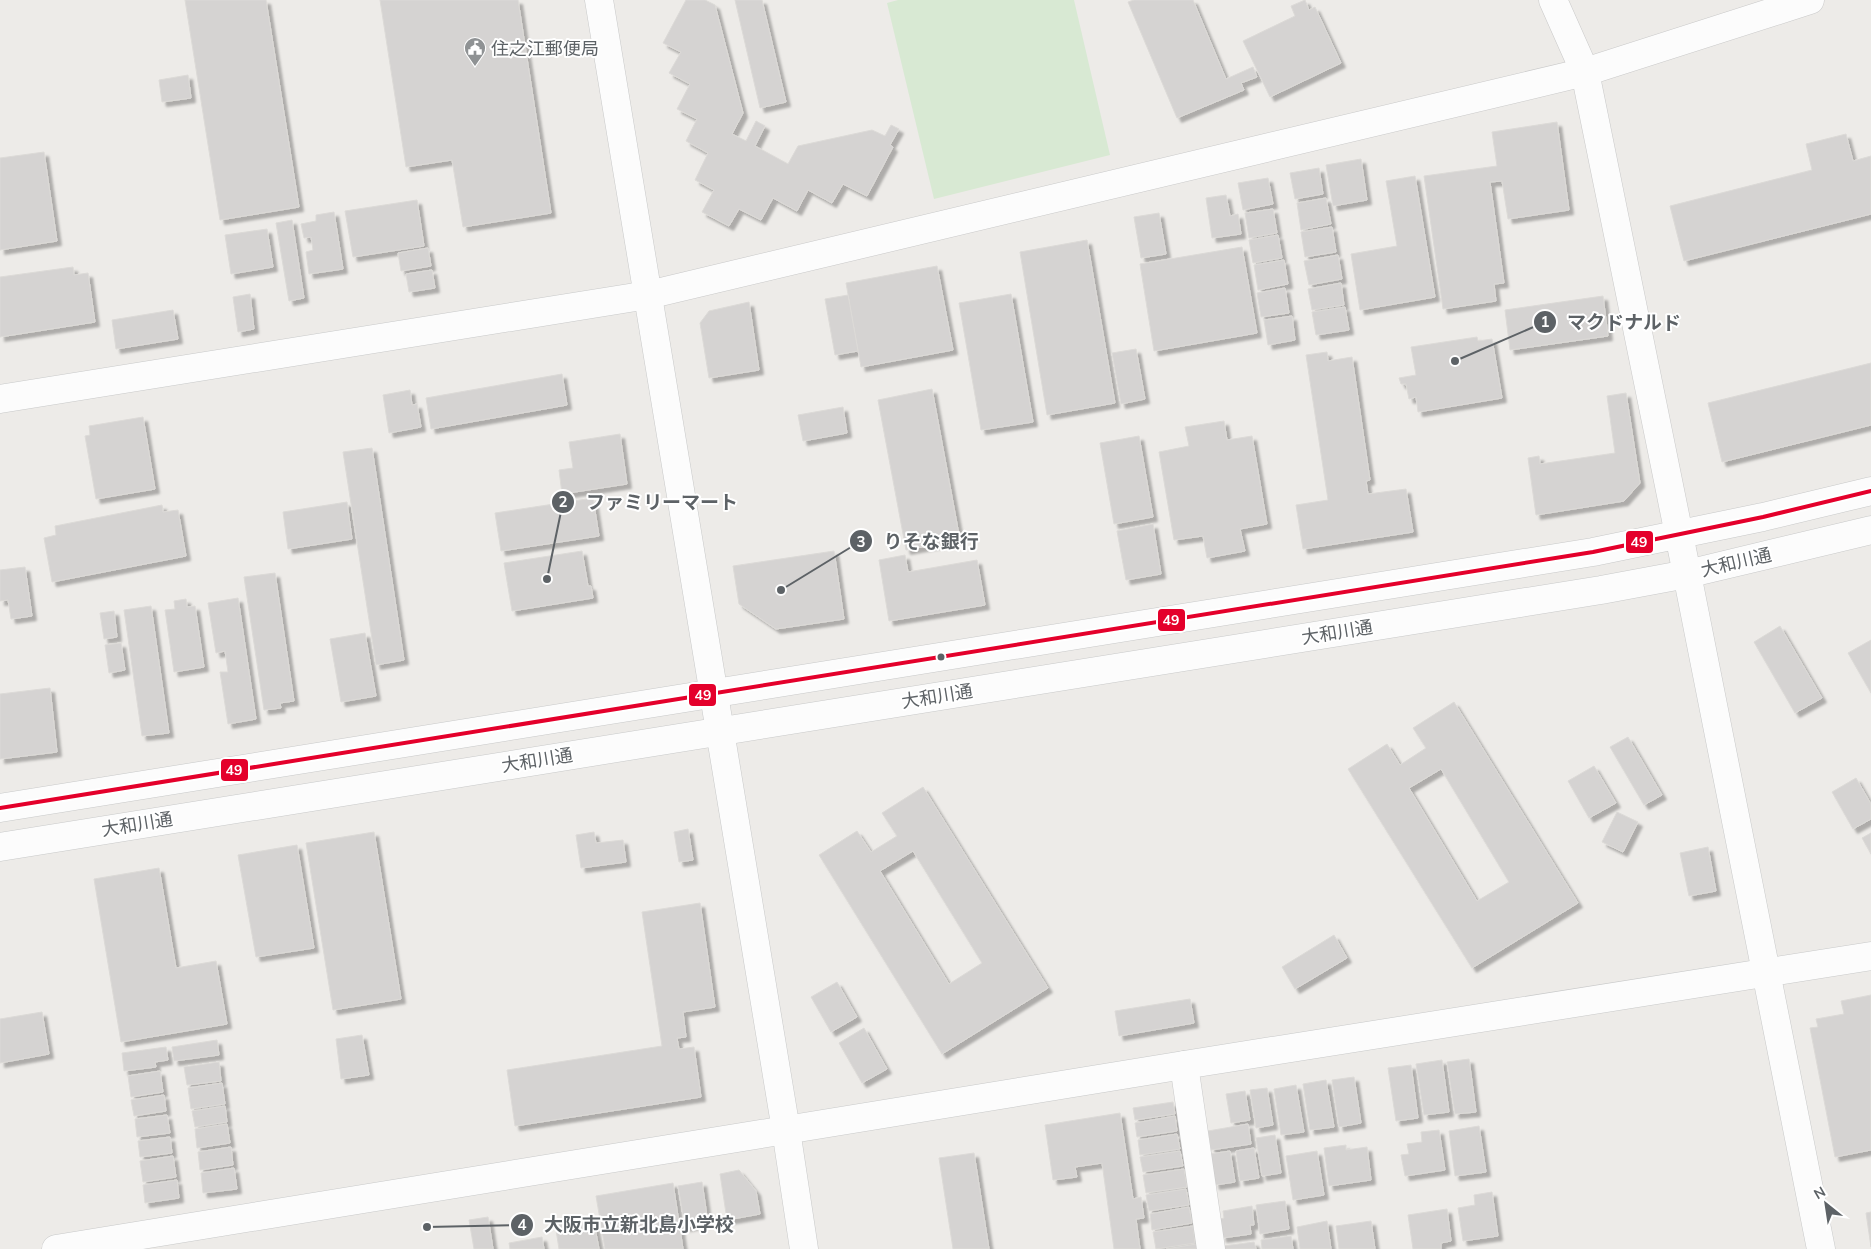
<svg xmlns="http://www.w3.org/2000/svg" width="1871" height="1249" font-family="Mulish,'Noto Sans JP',sans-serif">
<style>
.green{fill:#d8e9d3}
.building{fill:#d5d3d2;stroke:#dcdad7;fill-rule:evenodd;filter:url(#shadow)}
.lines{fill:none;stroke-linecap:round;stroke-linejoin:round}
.street-casing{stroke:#c9c9c9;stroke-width:29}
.secondary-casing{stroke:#c8c9c9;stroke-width:29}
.street{stroke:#fcfcfc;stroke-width:28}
.secondary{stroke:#fcfcfc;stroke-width:28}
.bus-1-casing{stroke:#fff;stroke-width:8}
.bus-1{stroke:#e4002b;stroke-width:4}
.bus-dot{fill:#5d6266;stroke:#fff;stroke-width:2}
.labels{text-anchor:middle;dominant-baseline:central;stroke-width:4;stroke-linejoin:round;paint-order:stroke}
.poi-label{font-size:18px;fill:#5d6266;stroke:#fff;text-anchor:start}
.street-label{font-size:18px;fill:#5d6266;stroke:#fff}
.leader{fill:none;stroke:#5d6266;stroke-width:2}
.callout-dot{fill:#5d6266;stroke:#fff;stroke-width:2}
.mark-label{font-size:15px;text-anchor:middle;font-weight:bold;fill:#fff}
.callout-label{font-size:19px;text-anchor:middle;font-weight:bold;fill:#5d6266;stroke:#fff;stroke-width:4;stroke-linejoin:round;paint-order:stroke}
.line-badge{stroke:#fff;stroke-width:2}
.badge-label{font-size:14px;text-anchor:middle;font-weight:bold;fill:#fff}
</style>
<defs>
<filter id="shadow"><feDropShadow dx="4.5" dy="4.5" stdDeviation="1" flood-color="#0004"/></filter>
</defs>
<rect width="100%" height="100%" fill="#edebe8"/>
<path class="green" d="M898,0H1074L1110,155L934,199L887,3Z"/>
<g class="building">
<path d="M185,0H266L299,207L220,220Z"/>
<path d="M380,0H518L551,213L463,227L452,160L406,167Z"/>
<path d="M686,0H705L715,5L743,113L732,134L746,141L756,121L765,126L755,146L788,164L798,146L872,130L885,136L891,125L899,129L890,145L893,147L867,196L843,184L832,203L808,190L797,211L773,198L761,220L739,209L729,226L702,212L714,190L695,180L708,153L686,141L697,119L677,109L690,84L669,73L681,52L663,43Z"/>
<path d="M735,0H762L786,102L760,108Z"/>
<path d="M1134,0H1193L1226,79L1253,67L1257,77L1241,83L1244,90L1177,118L1128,2Z"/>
<path d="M1305,0L1309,10L1315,7L1341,63L1270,97L1243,41L1295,16L1291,6Z"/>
<path d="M188,75L191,98L162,102L159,80Z"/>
<path d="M1557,122L1569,210L1508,219L1502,181L1490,182L1504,283L1494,284L1496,301L1443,309L1424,176L1497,166L1492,132Z"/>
<path d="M1846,134L1853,161L1871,156V214L1684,261L1670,206L1812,170L1806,144Z"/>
<path d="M44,152L57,241L0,250V158Z"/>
<path d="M1361,159L1367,200L1333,206L1326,165Z"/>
<path d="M1319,168L1323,194L1295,199L1290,173Z"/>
<path d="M1415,176L1435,297L1360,310L1351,254L1397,246L1386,181Z"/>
<path d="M1268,178L1273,204L1243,210L1238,183Z"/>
<path d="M1226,195L1230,216L1238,214L1241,234L1212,238L1206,198Z"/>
<path d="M1326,198L1331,224L1301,230L1297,203Z"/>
<path d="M417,200L424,246L353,257L345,211Z"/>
<path d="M1273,209L1277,233L1249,238L1245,213Z"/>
<path d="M334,212L343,269L309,274L306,252L313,250L311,237L304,238L301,224L316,221V215Z"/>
<path d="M1159,213L1166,254L1141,258L1134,217Z"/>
<path d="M292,220L304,298L289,301L276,223Z"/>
<path d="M1332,227L1336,252L1305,257L1301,232Z"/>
<path d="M267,229L273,267L231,274L225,235Z"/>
<path d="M1278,235L1282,258L1253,263L1249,240Z"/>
<path d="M1087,240L1115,403L1047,415L1020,252Z"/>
<path d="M1242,247L1257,333L1154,351L1140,264Z"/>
<path d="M428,248L431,266L401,271L398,253Z"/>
<path d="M1338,255L1342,279L1309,285L1304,261Z"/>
<path d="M1284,260L1288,284L1258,290L1254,265Z"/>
<path d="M937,266L953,350L861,367L846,283Z"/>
<path d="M73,267L74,275L88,273L95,322L0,337V277Z"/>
<path d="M432,270L435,288L409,292L406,274Z"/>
<path d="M1341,283L1344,305L1312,310L1308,289Z"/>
<path d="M1285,288L1289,313L1261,317L1257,293Z"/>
<path d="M250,294L254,329L238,332L233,297Z"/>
<path d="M1011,294L1033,422L981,430L959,303Z"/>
<path d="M848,295L858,351L835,355L825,299Z"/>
<path d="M1603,296L1608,336L1510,350L1505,310Z"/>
<path d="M749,302L759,370L709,378L700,323L709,311Z"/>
<path d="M1345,307L1349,330L1316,335L1312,312Z"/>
<path d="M173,310L178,339L116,349L112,320Z"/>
<path d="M1292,316L1295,340L1268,345L1264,320Z"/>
<path d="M1477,337L1478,341L1492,339L1502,398L1418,412L1416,397L1409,399L1406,384H1401L1399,378L1416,375L1411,347Z"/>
<path d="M1136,349L1145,399L1121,404L1112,353Z"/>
<path d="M1327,352L1328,361L1352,357L1370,480L1366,481L1368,494L1406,489L1413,532L1303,549L1296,505L1328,500L1306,355Z"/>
<path d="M1871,363V425L1722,462L1708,403Z"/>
<path d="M562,374L567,405L431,429L426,398Z"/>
<path d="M932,389L960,540L906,550L878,400Z"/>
<path d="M410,390L412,405L417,404L421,427L389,433L383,395Z"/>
<path d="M1626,393L1640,483L1624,501L1536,515L1528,458L1539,456L1540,464L1615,453L1607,396Z"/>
<path d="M843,407L847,433L803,441L798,415Z"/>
<path d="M143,417L155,489L96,499L85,436L90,435L89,426Z"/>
<path d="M1224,421L1227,440L1252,436L1267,524L1240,529L1245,551L1207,558L1203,536L1174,540L1159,452L1189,446L1185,427Z"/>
<path d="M620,434L627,484L562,494L559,470L573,468L569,442Z"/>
<path d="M1139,436L1153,517L1114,524L1100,443Z"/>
<path d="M372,448L404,660L376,665L343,452Z"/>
<path d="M593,498L599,536L501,551L495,513Z"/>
<path d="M347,502L352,539L288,549L283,512Z"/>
<path d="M162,505L163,512L178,510L186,556L52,582L44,538L56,535L55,526Z"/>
<path d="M1153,524L1161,574L1126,580L1117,531Z"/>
<path d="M582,551L588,586H591L593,598L512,611L504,563Z"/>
<path d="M834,551L844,619L776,629L739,604L733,566Z"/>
<path d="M905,555L908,572L977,560L985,605L889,621L879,560Z"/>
<path d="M25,567L32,616L11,619L8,600L0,601V570Z"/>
<path d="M275,573L294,701L280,703L281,708L264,710L244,577Z"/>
<path d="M238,598L256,719L228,724L220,672H228L225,651L216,653L208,603Z"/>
<path d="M186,599L187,607L195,606L204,667L174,672L165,610L175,609L174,601Z"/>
<path d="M151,606L169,733L142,736L124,610Z"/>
<path d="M114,611L117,637L104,639L100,613Z"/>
<path d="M1780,626L1822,698L1795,713L1754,642Z"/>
<path d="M365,633L376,696L341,702L330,639Z"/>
<path d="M1871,640V693L1848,653Z"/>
<path d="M121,643L125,670L109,673L105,645Z"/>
<path d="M50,688L57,752L0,759V694Z"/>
<path d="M1454,702L1578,903L1472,968L1348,769L1387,744L1400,765L1426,748L1413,728ZM1441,769L1509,882L1477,901L1409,788Z"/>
<path d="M1628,737L1662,795L1644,805L1610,747Z"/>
<path d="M1594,766L1616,803L1589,818L1568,781Z"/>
<path d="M1856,778L1871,804V819L1853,829L1832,792Z"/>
<path d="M923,787L1048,988L942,1054L819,855L857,831L871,852L897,836L882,813ZM913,851L982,963L949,984L880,871Z"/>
<path d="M1617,812L1638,822L1623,852L1602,842Z"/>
<path d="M688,829L693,860L679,862L674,832Z"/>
<path d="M374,832L401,999L333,1010L306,843Z"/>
<path d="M594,832L596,843L623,840L626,862L581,868L576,835Z"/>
<path d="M1871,833V854L1862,838Z"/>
<path d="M297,845L314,948L256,957L238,855Z"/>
<path d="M1708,847L1716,891L1689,896L1680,853Z"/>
<path d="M159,868L176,968L216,961L227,1024L121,1042L94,879Z"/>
<path d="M700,903L715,1007L683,1012L686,1037L677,1038L679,1049L694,1047L701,1097L515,1126L507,1070L662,1046L642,912Z"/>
<path d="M1334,935L1347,958L1295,989L1282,967Z"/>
<path d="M837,982L857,1017L831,1032L811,997Z"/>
<path d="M1871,995V1150L1835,1157L1810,1028L1818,1027L1816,1019L1844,1014L1841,1001Z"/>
<path d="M1190,999L1194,1023L1119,1036L1115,1011Z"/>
<path d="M42,1012L49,1054L0,1063V1019Z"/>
<path d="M864,1028L887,1069L862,1083L839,1043Z"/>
<path d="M362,1035L369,1075L341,1079L336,1039Z"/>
<path d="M217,1040L219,1055L174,1061L172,1047Z"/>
<path d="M166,1047L168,1060L155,1062L156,1067L124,1071L122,1053Z"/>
<path d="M1469,1059L1476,1112L1455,1114L1447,1062Z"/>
<path d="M1442,1060L1449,1112L1424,1115L1416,1064Z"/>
<path d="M219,1062L221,1081L187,1085L184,1067Z"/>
<path d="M1411,1065L1418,1118L1396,1121L1388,1068Z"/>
<path d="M160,1071L163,1092L131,1097L128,1076Z"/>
<path d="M1354,1077L1361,1123L1339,1127L1332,1080Z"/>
<path d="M1326,1080L1334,1127L1310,1130L1303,1084Z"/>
<path d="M222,1083L225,1104L191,1109L188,1088Z"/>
<path d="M1296,1085L1304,1132L1281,1135L1274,1089Z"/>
<path d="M1267,1088L1273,1125L1256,1128L1250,1090Z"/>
<path d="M1245,1091L1250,1120L1231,1123L1226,1094Z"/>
<path d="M164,1095L166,1111L134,1116L131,1100Z"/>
<path d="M1173,1102L1175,1114L1135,1120L1133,1108Z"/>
<path d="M225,1106L227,1122L195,1127L192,1111Z"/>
<path d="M1120,1113L1133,1199L1141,1197L1144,1218L1136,1219L1140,1249H1114L1102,1163L1075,1167L1077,1177L1053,1180L1045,1125Z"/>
<path d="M167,1115L170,1133L137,1137L135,1119Z"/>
<path d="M1175,1116L1177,1131L1137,1137L1135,1123Z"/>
<path d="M227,1124L230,1143L197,1148L195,1129Z"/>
<path d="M1248,1124L1251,1144L1211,1150L1208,1131Z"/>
<path d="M1479,1126L1486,1172L1455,1176L1449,1131Z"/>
<path d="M1439,1130L1445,1170L1405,1176L1401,1155L1409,1154L1407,1144L1422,1142L1421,1132Z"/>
<path d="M1177,1134L1180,1149L1140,1155L1138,1140Z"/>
<path d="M1275,1135L1281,1173L1262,1176L1256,1138Z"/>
<path d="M170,1137L172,1153L140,1157L138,1141Z"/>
<path d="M1346,1145V1150L1367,1147L1371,1180L1329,1186L1324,1148Z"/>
<path d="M231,1147L233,1165L200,1170L198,1152Z"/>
<path d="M1254,1148L1259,1178L1240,1181L1236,1151Z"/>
<path d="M1180,1151L1183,1166L1143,1172L1140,1157Z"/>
<path d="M1230,1151L1235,1182L1215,1185L1210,1154Z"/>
<path d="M1317,1151L1324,1195L1293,1200L1286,1156Z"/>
<path d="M974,1153L989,1249H953L939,1158Z"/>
<path d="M173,1156L176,1177L143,1182L140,1161Z"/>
<path d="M234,1168L237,1189L203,1193L201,1173Z"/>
<path d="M1184,1169L1187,1187L1146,1193L1143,1175Z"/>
<path d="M739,1170L756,1191L760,1214L727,1220L720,1174Z"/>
<path d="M177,1180L179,1198L145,1203L143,1185Z"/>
<path d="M702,1182L708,1223L685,1227L678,1186Z"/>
<path d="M673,1183L683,1249H605L596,1196Z"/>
<path d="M1186,1189L1189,1205L1149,1211L1146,1195Z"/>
<path d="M1492,1192L1498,1236L1463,1241L1458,1208L1475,1205L1474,1195Z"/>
<path d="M1285,1201L1289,1229L1260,1234L1256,1205Z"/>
<path d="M1252,1206L1254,1225H1250L1251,1234L1222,1238L1220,1219L1224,1218L1223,1211Z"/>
<path d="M1189,1207L1192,1223L1152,1230L1150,1214Z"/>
<path d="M1447,1209L1451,1241L1441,1243V1249H1413L1408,1215Z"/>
<path d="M1871,1212V1247L1866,1213Z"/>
<path d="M488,1217L493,1249H474L469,1220Z"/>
<path d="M593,1217L599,1249H559L555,1224Z"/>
<path d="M1327,1221L1331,1249H1300L1297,1227Z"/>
<path d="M1371,1221L1375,1249H1339L1336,1226Z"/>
<path d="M1193,1226L1195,1243L1156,1249L1153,1232Z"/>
<path d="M1291,1236L1293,1249H1262L1261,1240Z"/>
<path d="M542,1237L544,1249H510L509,1243Z"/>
<path d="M1254,1242L1256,1249H1223V1246Z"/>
<path d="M1196,1244L1197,1249H1166Z"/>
</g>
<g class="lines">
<g class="street-casing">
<g id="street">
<path d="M1553,0L1585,72L1687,574"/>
<path d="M648,295L1585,72L1810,0"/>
<path d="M1184,1065L1211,1249"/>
</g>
</g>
<g class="secondary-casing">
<g id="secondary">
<path d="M599,0L786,1130L804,1249"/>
<path d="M0,399L648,295"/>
<path d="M1687,574L1821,1249"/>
<path d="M0,808L1593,552L1763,517L1871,491"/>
<path d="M0,847L1601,590L1687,574L1871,530"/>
<path d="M56,1249L1184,1065L1871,956"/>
</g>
</g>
<use href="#street" class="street"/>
<use href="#secondary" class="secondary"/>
<g class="bus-1-casing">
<path id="bus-1" d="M0,808L1593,552L1763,517L1871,491"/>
</g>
<use href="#bus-1" class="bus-1"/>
</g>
<defs>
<g id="civic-pin" transform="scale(1.125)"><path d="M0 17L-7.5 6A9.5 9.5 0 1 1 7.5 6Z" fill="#8f9294" stroke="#fff"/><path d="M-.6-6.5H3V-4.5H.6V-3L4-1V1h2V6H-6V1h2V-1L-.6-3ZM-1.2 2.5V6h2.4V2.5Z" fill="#fff"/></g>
</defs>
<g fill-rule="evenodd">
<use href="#civic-pin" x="475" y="48"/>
</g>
<circle class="bus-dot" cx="941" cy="657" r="4.5"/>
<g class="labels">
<g class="poi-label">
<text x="491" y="48">住之江郵便局</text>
</g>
<g class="street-label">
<text transform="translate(1736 562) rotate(-13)">大和川通</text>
<text transform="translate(1337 632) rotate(-9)">大和川通</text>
<text transform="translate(937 696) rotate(-9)">大和川通</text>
<text transform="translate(537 760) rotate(-9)">大和川通</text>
<text transform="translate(137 824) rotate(-9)">大和川通</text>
</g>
</g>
<path class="leader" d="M1455 361L1545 322M547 579L563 502M781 590L861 541M427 1227L522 1225"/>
<g class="callout-dot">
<circle cx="1455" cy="361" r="5"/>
<circle cx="547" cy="579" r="5"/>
<circle cx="781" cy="590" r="5"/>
<circle cx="427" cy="1227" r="5"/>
<circle cx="1545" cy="322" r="12"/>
<circle cx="563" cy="502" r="12"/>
<circle cx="861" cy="541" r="12"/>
<circle cx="522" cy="1225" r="12"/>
</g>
<g class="mark-label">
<text x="1545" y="327">1</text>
<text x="563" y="507">2</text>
<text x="861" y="547">3</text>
<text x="522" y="1230">4</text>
</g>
<g class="callout-label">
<text x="1624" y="329">マクドナルド</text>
<text x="662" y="509">ファミリーマート</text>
<text x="931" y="548">りそな銀行</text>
<text x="639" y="1231">大阪市立新北島小学校</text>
</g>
<g class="line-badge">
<rect x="1625" y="530" width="29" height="24" rx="5" fill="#e4002b"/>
<rect x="1157" y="608" width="29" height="24" rx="5" fill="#e4002b"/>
<rect x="688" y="683" width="29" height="24" rx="5" fill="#e4002b"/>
<rect x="220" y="758" width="29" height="24" rx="5" fill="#e4002b"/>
</g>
<g class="badge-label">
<text x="1639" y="547">49</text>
<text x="1171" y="625">49</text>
<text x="703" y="700">49</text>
<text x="234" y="775">49</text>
</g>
<g transform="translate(1826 1204) rotate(330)" stroke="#ffffff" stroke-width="4" paint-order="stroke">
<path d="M0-4L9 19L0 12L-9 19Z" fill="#5d6266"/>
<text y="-8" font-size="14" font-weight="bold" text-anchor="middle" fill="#5d6266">N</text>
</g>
</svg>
